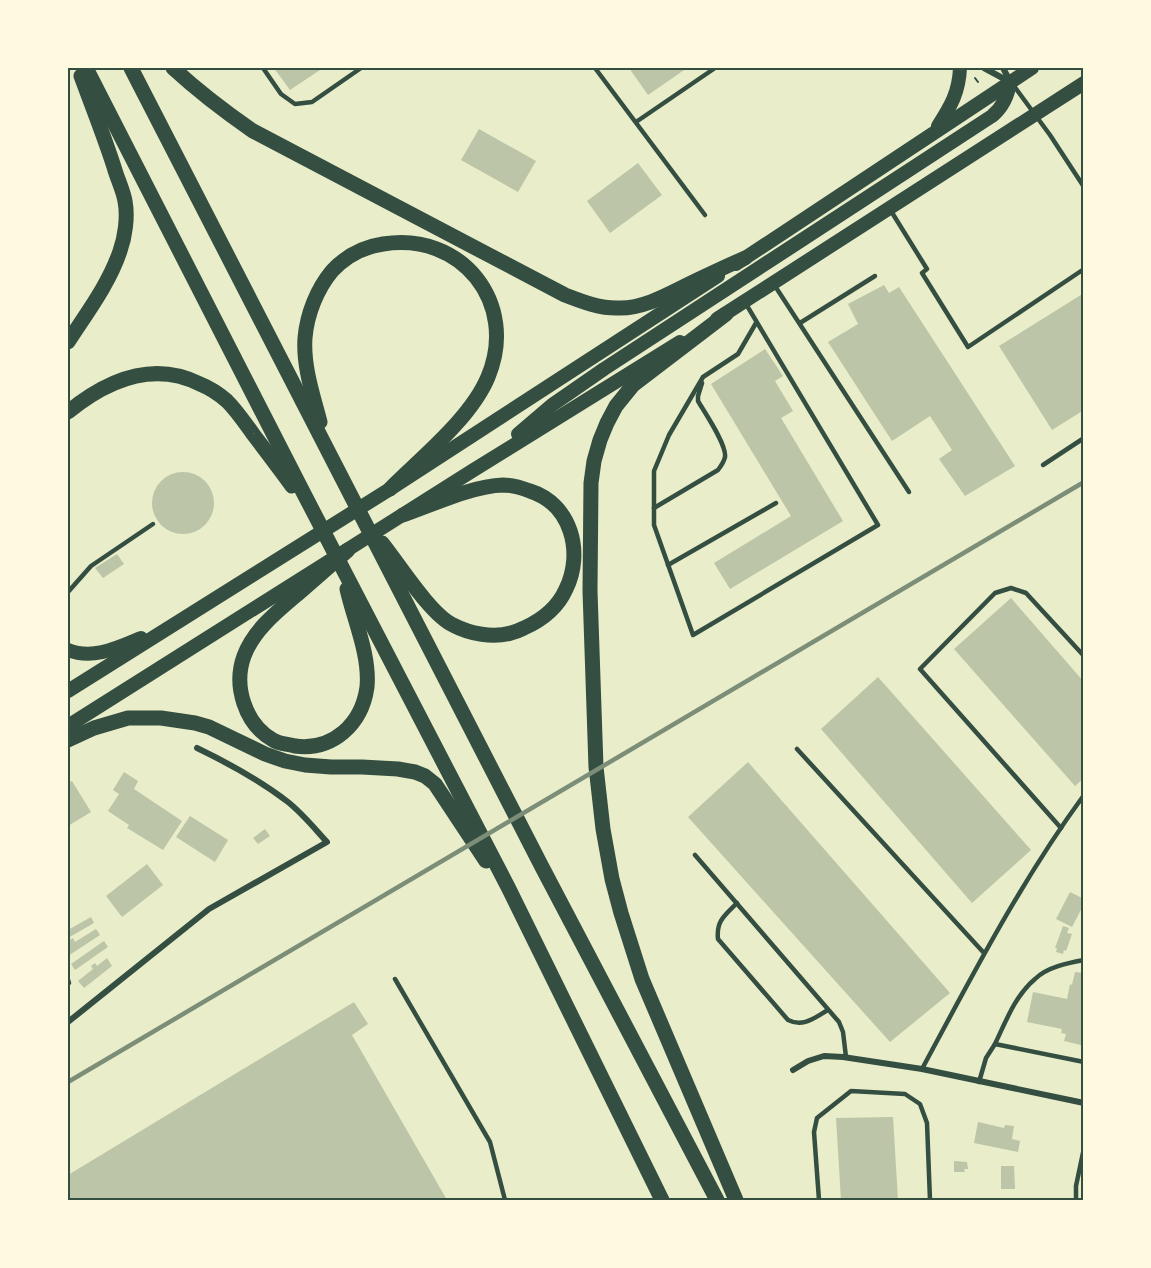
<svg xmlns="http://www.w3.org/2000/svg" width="1151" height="1268" font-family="Georgia,serif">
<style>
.building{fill:#bcc5a7}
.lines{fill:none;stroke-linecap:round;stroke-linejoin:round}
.path{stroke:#344e41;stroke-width:2}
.service{stroke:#344e41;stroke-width:4.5}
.minor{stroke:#344e41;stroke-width:6}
.trunk{stroke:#344e41;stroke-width:14}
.motorway{stroke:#344e41;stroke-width:15}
.rail{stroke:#7c8e77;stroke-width:4.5}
.neatline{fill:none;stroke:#344e41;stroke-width:2}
</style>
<rect width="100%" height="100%" fill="#e9edc9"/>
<g class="building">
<path d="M274,68H323L290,90Z"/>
<path d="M629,68H687L648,95Z"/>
<path d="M479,129L536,161L518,192L461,160Z"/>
<path d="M638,163L662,195L610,233L587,201Z"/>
<path d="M884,285L889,293L899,287L1015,466L965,496L939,459L952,450L930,416L892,441L828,342L858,324L848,304Z"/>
<path d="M1084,293V410L1052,430L999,346Z"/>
<path d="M765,349L783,376L775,381L793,411L781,418L843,521L730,589L714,563L791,516L711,384Z"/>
<circle cx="183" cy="503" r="31"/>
<path d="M117,554L124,564L103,578L95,568Z"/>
<path d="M1011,598L1084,682V778L1075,786L954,649Z"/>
<path d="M878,677L1031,850L972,903L821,729Z"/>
<path d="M748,762L950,993L890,1042L688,817Z"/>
<path d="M124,772L138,781L134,789L182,821L163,850L127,828L129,825L108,811L119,794L113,790Z"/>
<path d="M72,781L91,812L68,826V783Z"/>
<path d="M190,816L228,840L215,862L176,837Z"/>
<path d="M265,829L270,836L258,844L253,838Z"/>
<path d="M147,864L163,885L122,917L106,896Z"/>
<path d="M1070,892L1084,899V904L1072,927L1056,919Z"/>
<path d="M91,917L94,923L68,938V930Z"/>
<path d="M1063,926L1069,928L1067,933L1072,934L1066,951L1064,950L1063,954L1056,952L1057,948H1055Z"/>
<path d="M96,929L100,935L68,956V941L73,938L75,942Z"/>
<path d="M104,941L108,947L75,970L71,964Z"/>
<path d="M107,958L112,966L84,988L78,981L93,969L91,966L95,963L97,966Z"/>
<path d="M1075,972L1084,973V1037L1081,1045L1064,1041L1066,1034L1061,1033L1062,1029L1027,1022L1033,992L1067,999L1070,984L1072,985Z"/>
<path d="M354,1002L368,1024L352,1035L447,1200H68V1175Z"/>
<path d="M893,1117L898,1200H841L836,1118Z"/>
<path d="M978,1122L1004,1128L1005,1125L1014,1126L1012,1139L1020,1141L1018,1152L974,1143Z"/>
<path d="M954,1161L967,1162L968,1169H964L965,1172H954Z"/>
<path d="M1001,1166H1014L1015,1189H1001Z"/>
</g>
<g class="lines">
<path class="path" d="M975,78L978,82"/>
<g class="service">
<path d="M263,68L281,94L295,104L312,102L361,68"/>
<path d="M595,68L705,215"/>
<path d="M1014,86L1050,135L1084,187"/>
<path d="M636,122L715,68"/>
<path d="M891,211L927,269L922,273L968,347L1084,269"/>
<path d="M775,286L909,492"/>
<path d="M746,304L878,525L693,635L654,525V471L669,435L703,377L738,354L756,323"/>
<path d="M800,323L875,276"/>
<path d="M1043,465L1084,438"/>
<path d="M654,508L718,470C721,466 724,462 725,457C727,445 705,413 698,401V396L702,383"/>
<path d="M668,565L776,503"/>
<path d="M68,592L91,566L153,524"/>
<path d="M797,749L984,953"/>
<path d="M1061,828L920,669L995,593L1011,588L1026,593L1084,656"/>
<path d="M695,855L839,1022L843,1032L846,1057"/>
<path d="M737,903C725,915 716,921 718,939L788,1020C804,1028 815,1017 828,1010"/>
<path d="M395,979L490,1142L505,1200"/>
<path d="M68,980L69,983"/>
<path d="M995,1044C1006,1021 1015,996 1035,979C1047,967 1068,963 1084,960"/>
<path d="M922,1069C972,976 1021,881 1084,795"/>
<path d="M979,1082L986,1058L995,1044L1084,1062"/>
<path d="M819,1200L814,1132L817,1118L851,1091L905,1094L920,1104L927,1123L930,1200"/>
<path d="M1076,1200V1186L1084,1148"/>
</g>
<g class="minor">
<path d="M984,68L1010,82"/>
<path d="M1003,68L1010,81"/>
<path d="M68,1022L209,909L327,842C315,829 303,814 288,802C262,782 226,762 197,748"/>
<path d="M793,1070L808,1061L824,1056L843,1057L922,1069L1084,1103"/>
</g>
<g class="trunk">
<path d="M938,126C951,106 959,92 960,68"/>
<path d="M736,264L1032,68"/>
<path d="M717,319L1084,83"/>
<path d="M518,434L552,405L604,369L992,116C1003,107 1008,96 1010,82"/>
<path d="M68,650C93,660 117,648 141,638"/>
<path d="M68,691L390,489L718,276"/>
<path d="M68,726L472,471L680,342"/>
</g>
<g class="motorway">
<path d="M86,68L303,492L508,887L662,1200"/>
<path d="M131,68L542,867L717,1200"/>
<path d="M173,68C198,91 224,111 253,131L565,295C583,302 601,309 620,308C643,308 665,296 685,286C705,276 725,267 745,258"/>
<path d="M726,314L633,385L616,406L607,423L600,440L594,461L591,483L590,591L596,767L603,829L612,879L621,913L642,979L736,1200"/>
<path d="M68,342C86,314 109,284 120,251C125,237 128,217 125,201C123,190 117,178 114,167C104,136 92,106 81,76"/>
<path d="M68,412C106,381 152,360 200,384C210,388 219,394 227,401C237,411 245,423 253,434C266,451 279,468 292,486"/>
<path d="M320,422C313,395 303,366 305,338C307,314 317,289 332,271C346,256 363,247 383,244C461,231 519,303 488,377C471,418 422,457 390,489"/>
<path d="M382,543C399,564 430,614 453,625C470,634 493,638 511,633C515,632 520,630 524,628C542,620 558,607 566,589C584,552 571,504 530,491C522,488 512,485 503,485C472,486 432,505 403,515"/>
<path d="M347,589C354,620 370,655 367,687C362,724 333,751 295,746C288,744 279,744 273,740C245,724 233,686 244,656C254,629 279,610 300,592C316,578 332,564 348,550"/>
<path d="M68,740L94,728L128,718H161L195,723L209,727L265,754L285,761L305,765L331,767H362L398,769L415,772L425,776L435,784L486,861"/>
</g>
<path class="rail" d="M68,1082L1084,482"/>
</g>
<rect width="1151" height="1268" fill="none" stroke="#fefae0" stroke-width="138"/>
<rect x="69" y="69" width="1013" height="1130" class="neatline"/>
</svg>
